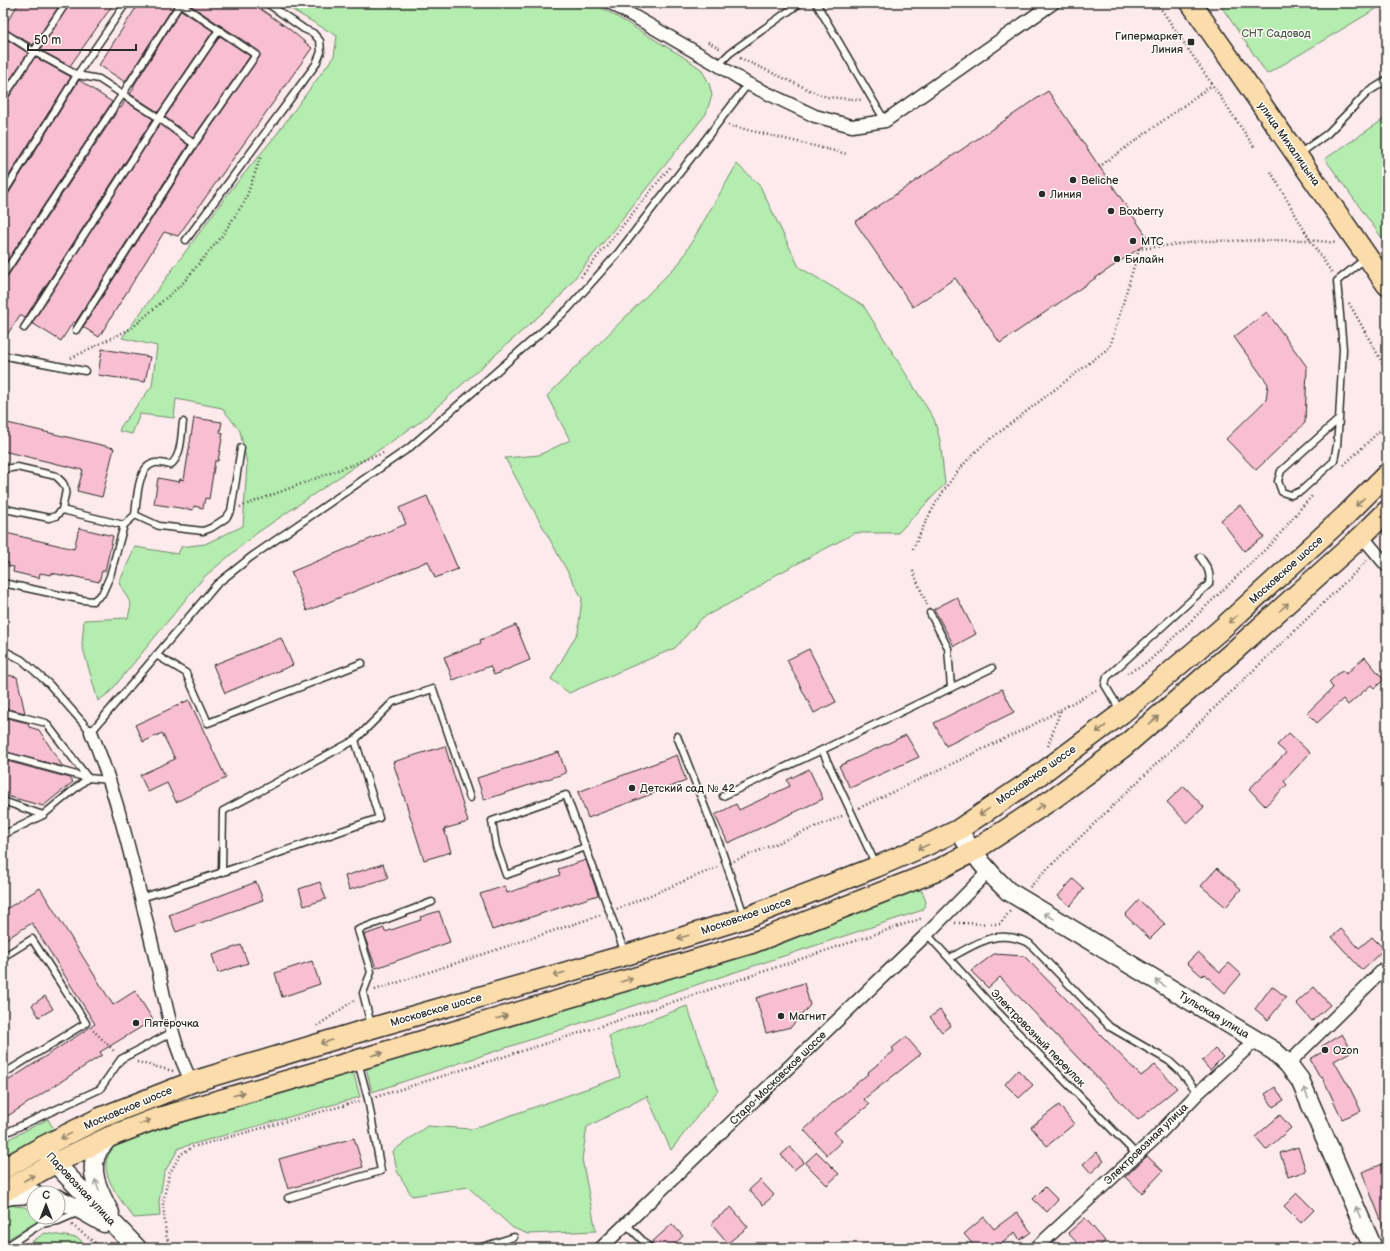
<svg xmlns="http://www.w3.org/2000/svg" width="1390" height="1251" font-family="'Balsamiq Sans',sans-serif">
<style>
.green{fill:#b5ecaf;stroke:#708c6d}
.building{fill:#f8bfd2;stroke:#2b2b2b}
.lines{fill:none;stroke-linecap:round;stroke-linejoin:round}
.lane-casing{stroke:#2b2b2b;stroke-width:9}
.street-casing{stroke:#2b2b2b;stroke-width:15}
.secondary-casing{stroke:#2b2b2b;stroke-width:21}
.primary-casing{stroke:#2b2b2b;stroke-width:23}
.path{stroke:#2b2b2b;stroke-width:2.5;stroke-dasharray:1 3;stroke-linecap:butt}
.lane{stroke:#fdfcf7;stroke-width:6}
.street{stroke:#fdfcf7;stroke-width:12}
.secondary{stroke:#fdfcf7;stroke-width:18}
.primary{stroke:#fbddab;stroke-width:20}
.oneway{stroke:#93846b}
.oneway2{stroke:#9e9e9b}
.poi-dot{fill:#2b2b2b;stroke:#fdfcf7;stroke-width:1.5}
.labels{text-anchor:middle;dominant-baseline:central;stroke-width:3;stroke-linejoin:round;paint-order:stroke}
.park-label{font-size:11px;fill:#4e5b4c;stroke:#fdfcf7}
.poi-label{font-size:11px;fill:#2b2b2b;stroke:#fdfcf7;text-anchor:start}
.street-label{font-size:11px;fill:#2b2b2b;stroke:#fdfcf7}
</style>
<rect width="100%" height="100%" fill="#fceaec"/>
<filter id="ink" filterUnits="userSpaceOnUse"><feTurbulence type="fractalNoise" baseFrequency=".025" numOctaves="2"/><feDisplacementMap in="SourceGraphic" scale="8" xChannelSelector="R" yChannelSelector="G"/><feConvolveMatrix kernelMatrix="1 2 1 2 8 2 1 2 1" color-interpolation-filters="sRGB"/></filter>
<g filter="url(#ink)">
<g class="green">
<path d="M283,3H594L682,56L701,69L709,83L712,95L706,114L558,299L420,422L257,533L204,577L110,692L98,701L82,645L84,620L128,618L131,604L119,583L135,547L178,554L181,547L205,544L243,526L247,464L240,431L222,408L176,399L174,418L140,414L132,434L119,431L121,426L152,386L157,346L122,338L230,191L276,135L334,56L337,36L294,11Z"/>
<path d="M1219,3H1386L1267,74Z"/>
<path d="M1387,117V245L1325,159Z"/>
<path d="M737,164L760,186L799,267L863,305L934,419L940,440L945,484L898,533H855L774,576L753,591L702,618L675,648L569,693L551,679L578,632L582,598L505,458L539,455L570,440L547,396L680,262Z"/>
<path d="M912,890L922,891L926,902L923,910L372,1092L366,1067Z"/>
<path d="M687,1006L718,1090L671,1150L647,1096L587,1127L582,1159L596,1231L528,1234L513,1228L468,1187L412,1196L397,1171L393,1151L427,1126L472,1129L620,1077L609,1036Z"/>
<path d="M353,1071L360,1097L179,1148L164,1173L159,1202L160,1216L134,1218C122,1202 96,1172 110,1152C112,1148 116,1146 119,1143L202,1115Z"/>
<path d="M48,1119L54,1130L3,1156V1142Z"/>
<path d="M7,1205L25,1207L34,1214V1217H39L42,1219L3,1242V1206Z"/>
<path d="M45,1233L78,1238L91,1248H22Z"/>
</g>
<g class="building">
<path d="M19,3H61L33,45L3,28Z"/>
<path d="M70,3H114L70,66L40,50Z"/>
<path d="M139,3L175,4L125,82L99,65Z"/>
<path d="M187,3H252L288,28L312,48L178,236L164,232L99,337L83,327L198,146L260,56L259,51Z"/>
<path d="M181,10L213,31L158,112L130,94L134,88L133,87Z"/>
<path d="M220,36L250,56L193,138L165,117Z"/>
<path d="M3,37L28,53L3,90Z"/>
<path d="M35,57L71,77L3,185V102L7,100Z"/>
<path d="M79,80L112,102L3,267V198L7,196Z"/>
<path d="M1048,91L1150,241L1000,343L955,278L913,307L855,222Z"/>
<path d="M125,101L153,119L25,318L20,315L3,341V279L7,277L120,107L121,108Z"/>
<path d="M160,124L188,145L75,323L73,322L61,341L32,323Z"/>
<path d="M1267,312L1307,367L1305,423L1256,470L1226,439L1266,400L1268,384L1234,337Z"/>
<path d="M102,349L150,357L145,382L98,375Z"/>
<path d="M194,418L222,422L220,432L223,433L218,461H215L209,499L205,498L203,508L194,506L193,510L154,504L158,478L179,482L180,479L184,480Z"/>
<path d="M3,422L114,448L102,497L77,491L83,470L3,451Z"/>
<path d="M427,496L458,569L435,578L428,561L307,611L291,572L406,524L399,508Z"/>
<path d="M1240,505L1264,537L1244,551L1221,520Z"/>
<path d="M79,528L113,536L105,571H102L99,582L72,576L71,577L51,573V575L40,573L39,578L13,572L14,567L8,566L9,563L3,562V545L6,533L74,549Z"/>
<path d="M957,597L976,634L954,646L934,609Z"/>
<path d="M516,625L530,660L494,675L490,666L453,680L444,657L481,643L480,640Z"/>
<path d="M281,638L293,665L225,693L213,665Z"/>
<path d="M809,649L836,702L814,713L787,660Z"/>
<path d="M1365,657L1384,680L1374,688L1371,685L1348,705L1343,699L1317,723L1307,713L1333,688L1329,682L1342,670L1346,674Z"/>
<path d="M3,674L17,677L25,713L3,708Z"/>
<path d="M1002,689L1014,712L946,746L934,723Z"/>
<path d="M189,700L226,778L176,802L167,783L148,792L140,775L175,759L162,733L143,742L135,725Z"/>
<path d="M3,717L28,723L29,727L39,730L63,767L3,751Z"/>
<path d="M1289,733L1310,753L1284,781L1287,785L1265,806L1249,789L1286,753L1277,745Z"/>
<path d="M906,735L919,757L850,788L839,766Z"/>
<path d="M445,746L468,822L444,829L451,852L424,860L393,762Z"/>
<path d="M559,752L566,773L484,800L477,778Z"/>
<path d="M677,755L686,781L588,818L578,792Z"/>
<path d="M3,760L70,778L73,782L43,806L3,795Z"/>
<path d="M809,769L823,799L728,843L715,815L736,804L739,810L790,786L787,780Z"/>
<path d="M1184,786L1204,807L1187,823L1167,802Z"/>
<path d="M586,860L598,895L492,930L480,894L505,886L507,893L560,875L558,869Z"/>
<path d="M383,864L388,878L349,890L345,876Z"/>
<path d="M1217,868L1241,889L1226,907L1201,886Z"/>
<path d="M1073,879L1084,889L1070,906L1058,896Z"/>
<path d="M256,882L263,900L176,932L169,915Z"/>
<path d="M320,882L326,899L304,906L299,889Z"/>
<path d="M40,888L113,1005L135,991L153,1020L100,1052L102,1055L3,1119V1084L95,1024L32,923L3,941V911Z"/>
<path d="M1139,900L1165,924L1150,939L1125,915Z"/>
<path d="M439,911L450,942L376,968L364,935L384,928L385,932L421,920L420,917Z"/>
<path d="M1341,929L1359,948L1372,937L1384,949L1362,970L1332,937Z"/>
<path d="M241,945L248,963L218,973L212,955Z"/>
<path d="M1198,952L1220,972L1229,963L1241,974L1225,993L1204,974L1202,976L1187,963Z"/>
<path d="M994,954L1024,956L1141,1076L1155,1065L1177,1088L1138,1120L1000,977L988,988L971,971Z"/>
<path d="M312,961L320,984L282,997L275,973Z"/>
<path d="M804,983L810,1005L791,1027L766,1033L756,998Z"/>
<path d="M1272,986L1286,997L1268,1020L1255,1009Z"/>
<path d="M1314,987L1330,1005L1312,1021L1296,1003Z"/>
<path d="M45,996L53,1009L39,1017L32,1005Z"/>
<path d="M940,1010L951,1025L942,1032L930,1017Z"/>
<path d="M1342,1034L1352,1051L1334,1061L1346,1082H1347L1361,1111L1342,1119L1322,1076L1320,1077L1310,1059L1324,1051L1322,1046Z"/>
<path d="M906,1037L921,1054L864,1099L869,1105L834,1132L842,1141L827,1155L804,1130L834,1102L869,1073L868,1072L894,1051L892,1048Z"/>
<path d="M1215,1049L1223,1057L1210,1070L1202,1061Z"/>
<path d="M1018,1070L1033,1085L1019,1098L1005,1084Z"/>
<path d="M1275,1087L1284,1100L1273,1107L1265,1094Z"/>
<path d="M1059,1105L1074,1124L1047,1146L1031,1127Z"/>
<path d="M1280,1115L1291,1128L1266,1150L1255,1137Z"/>
<path d="M354,1138L363,1167L288,1189L279,1159Z"/>
<path d="M790,1147L804,1162L794,1170L781,1155Z"/>
<path d="M1298,1147L1306,1171L1288,1177L1280,1153Z"/>
<path d="M817,1152L839,1174L827,1185L805,1163Z"/>
<path d="M1096,1152L1104,1161L1091,1173L1083,1164Z"/>
<path d="M1147,1156L1163,1171L1142,1193L1125,1177Z"/>
<path d="M1383,1164L1387,1177V1232L1386,1233L1362,1172Z"/>
<path d="M760,1180L774,1195L763,1205L749,1190Z"/>
<path d="M1045,1187L1058,1200L1047,1212L1033,1199Z"/>
<path d="M1297,1193L1314,1210L1301,1223L1284,1206Z"/>
<path d="M731,1207L748,1227L728,1243L711,1223Z"/>
<path d="M1017,1212L1031,1232L1020,1240L1015,1232L997,1248H976L964,1234L984,1217L994,1229Z"/>
<path d="M1085,1218L1105,1241L1097,1248H1082L1068,1233Z"/>
<path d="M672,1224L683,1236L670,1248H654L651,1243Z"/>
</g>
<g class="lines">
<g class="lane-casing">
<g id="lane">
<path d="M179,3L256,55L194,144"/>
<path d="M816,3L885,121"/>
<path d="M3,9L7,3"/>
<path d="M3,32L33,51L77,75L99,79L159,118L194,144L76,330"/>
<path d="M718,65L730,53L800,3"/>
<path d="M3,98L66,3"/>
<path d="M1299,154L1327,134L1368,92L1387,80"/>
<path d="M3,194L77,75L126,3"/>
<path d="M186,240L316,64L321,52L320,41L313,33L304,29L267,3"/>
<path d="M3,275L122,95L180,4"/>
<path d="M24,328L159,118L219,30"/>
<path d="M3,355L11,357L85,371"/>
<path d="M1339,419L1337,445L1334,461L1301,491L1291,495L1282,492L1278,481L1281,471L1339,419L1343,349L1337,281L1366,258"/>
<path d="M3,471L5,469L17,467L56,476L63,483L66,490L62,510L56,516L49,518L10,510L3,507"/>
<path d="M62,510L124,525L135,515L159,526L203,531L211,528L226,518L231,511L241,448"/>
<path d="M135,515C137,501 137,466 155,463C159,462 166,464 170,465C182,457 181,435 183,422"/>
<path d="M3,583L83,600L93,601L102,594L110,576L124,525"/>
<path d="M930,613L948,648L951,688"/>
<path d="M3,650L22,660L49,684L91,732L217,584L251,557L409,448L568,309L618,253L748,84"/>
<path d="M156,655L186,673L208,723L362,663"/>
<path d="M1120,710L1105,685L1107,677L1209,584C1211,571 1207,567 1200,557"/>
<path d="M3,712L46,723L88,778"/>
<path d="M677,736L719,843L744,915"/>
<path d="M355,740L393,702L433,689L470,798"/>
<path d="M822,750L992,668"/>
<path d="M3,755L88,778L109,780"/>
<path d="M723,796L822,750L876,865"/>
<path d="M3,801L43,815L88,778"/>
<path d="M3,835L43,815"/>
<path d="M586,847L506,875L496,846L492,821L566,795L625,953"/>
<path d="M140,898C221,875 300,845 379,818L355,740L223,811L222,872"/>
<path d="M927,934L993,1007L1137,1155"/>
<path d="M3,957L32,939L86,1023L3,1074"/>
<path d="M950,958C977,943 997,928 1029,943L1110,1027L1169,1061L1181,1072L1198,1093"/>
<path d="M371,1025L363,993L371,972L358,930L432,902"/>
<path d="M3,1134L100,1089L121,1059L173,1032"/>
<path d="M288,1198L381,1171L368,1099L358,1062"/>
<path d="M626,1224L650,1248"/>
<path d="M4,1248L41,1224L58,1221L79,1212"/>
<path d="M479,1248L514,1237"/>
</g>
</g>
<g class="street-casing">
<g id="street">
<path d="M611,3L718,65L748,84L815,116L852,126L885,121L1053,3"/>
<path d="M1362,536L1387,566"/>
<path d="M91,732C123,808 138,889 158,969C166,1004 174,1050 192,1082"/>
<path d="M1288,1064L1387,966"/>
<path d="M601,1248L927,934L988,872"/>
<path d="M1036,1248L1154,1139L1198,1093L1256,1040"/>
</g>
</g>
<g class="secondary-casing">
<g id="secondary">
<path d="M958,830C972,852 987,872 1008,891L1274,1051L1288,1064L1300,1080L1373,1248"/>
<path d="M109,1137C106,1141 102,1145 99,1149C86,1170 100,1194 110,1213"/>
<path d="M42,1147L55,1163L137,1248"/>
<path d="M3,1197L13,1195L34,1194"/>
<path d="M58,1199L83,1211L104,1223"/>
</g>
</g>
<g class="primary-casing">
<g id="primary">
<path d="M1191,3L1387,285"/>
<path d="M3,1169L42,1147L100,1118L192,1082L372,1028L626,955L745,918L876,867L927,845L958,830L1038,776L1122,713L1219,631L1345,516L1387,474"/>
<path d="M3,1192L55,1163L109,1137L155,1119L358,1060L752,943L934,872L972,852L1054,798L1122,748L1234,651L1362,536L1387,511"/>
</g>
</g>
<g class="path">
<path d="M1157,3L1255,148"/>
<path d="M708,42L721,49"/>
<path d="M740,58L818,94L827,97L863,100"/>
<path d="M728,125L847,154"/>
<path d="M1099,167L1212,85"/>
<path d="M1271,172L1310,240L1332,273"/>
<path d="M581,277L671,166"/>
<path d="M1349,303L1387,371"/>
<path d="M71,358L132,328L182,284L221,237L245,201L261,156"/>
<path d="M1344,465L1387,424"/>
<path d="M240,507L383,453"/>
<path d="M913,549C930,510 951,473 984,444L1110,347L1139,249L1204,241L1310,240L1337,243"/>
<path d="M913,571L927,605"/>
<path d="M1127,673L1147,663L1275,540L1301,508L1313,495"/>
<path d="M1048,746L1061,709"/>
<path d="M859,808L1029,727L1096,690"/>
<path d="M734,861L842,816"/>
<path d="M1030,887L1043,873L1367,561"/>
<path d="M617,909L718,867"/>
<path d="M955,923L1000,924L1010,911"/>
<path d="M375,990L601,915"/>
<path d="M317,1026L356,999"/>
<path d="M93,1030L115,1052"/>
<path d="M137,1062L173,1071"/>
<path d="M376,1097L601,1026L920,919L923,920"/>
<path d="M72,1225L102,1248"/>
<path d="M170,1248L166,1235L163,1203L169,1174L181,1154L193,1147L360,1101"/>
</g>
<use href="#lane" class="lane"/>
<use href="#street" class="street"/>
<use href="#secondary" class="secondary"/>
<use href="#primary" class="primary"/>
</g>
<defs><path id="oneway-shaft" d="M-6 0H5M1.5-3L5.5 0L1.5 3" fill="none" stroke-width="1.6" stroke-linecap="round" stroke-linejoin="round"/></defs>
<g class="oneway">
<use href="#oneway-shaft" transform="translate(1360 502) rotate(135)"/>
<use href="#oneway-shaft" transform="translate(1284 607) rotate(-42)"/>
<use href="#oneway-shaft" transform="translate(1233 619) rotate(138)"/>
<use href="#oneway-shaft" transform="translate(1154 720) rotate(-41)"/>
<use href="#oneway-shaft" transform="translate(1101 729) rotate(143)"/>
<use href="#oneway-shaft" transform="translate(1040 807) rotate(-34)"/>
<use href="#oneway-shaft" transform="translate(984 812) rotate(146)"/>
<use href="#oneway-shaft" transform="translate(923 847) rotate(156)"/>
<use href="#oneway-shaft" transform="translate(683 937) rotate(163)"/>
<use href="#oneway-shaft" transform="translate(559 974) rotate(164)"/>
<use href="#oneway-shaft" transform="translate(627 980) rotate(-17)"/>
<use href="#oneway-shaft" transform="translate(502 1017) rotate(-16)"/>
<use href="#oneway-shaft" transform="translate(326 1042) rotate(163)"/>
<use href="#oneway-shaft" transform="translate(377 1054) rotate(-16)"/>
<use href="#oneway-shaft" transform="translate(239 1094) rotate(-16)"/>
<use href="#oneway-shaft" transform="translate(145 1122) rotate(-21)"/>
<use href="#oneway-shaft" transform="translate(66 1136) rotate(154)"/>
<use href="#oneway-shaft" transform="translate(29 1178) rotate(-30)"/>
</g>
<g class="oneway2">
<use href="#oneway-shaft" transform="translate(1049 916) rotate(-149)"/>
<use href="#oneway-shaft" transform="translate(1160 983) rotate(-149)"/>
<use href="#oneway-shaft" transform="translate(1306 1093) rotate(-113)"/>
<use href="#oneway-shaft" transform="translate(97 1185) rotate(-110)"/>
<use href="#oneway-shaft" transform="translate(1358 1212) rotate(-113)"/>
</g>
</g>
<g class="poi-dot">
<rect x="1187" y="38" width="8" height="8" rx="2"/>
<circle cx="1073" cy="180" r="4"/>
<circle cx="1042" cy="194" r="4"/>
<circle cx="1111" cy="211" r="4"/>
<circle cx="1133" cy="241" r="4"/>
<circle cx="1117" cy="259" r="4"/>
<circle cx="632" cy="788" r="4"/>
<circle cx="781" cy="1016" r="4"/>
<circle cx="136" cy="1023" r="4"/>
<circle cx="1325" cy="1050" r="4"/>
</g>
<g class="labels">
<g class="park-label">
<text x="1276" y="33">СНТ Садовод</text>
</g>
<g class="poi-label">
<text x="1183" y="36" text-anchor="end">Гипермаркет<tspan x="1183" dy="13">Линия</tspan></text>
<text x="1081" y="180">Beliche</text>
<text x="1050" y="194">Линия</text>
<text x="1119" y="211">Boxberry</text>
<text x="1141" y="241">МТС</text>
<text x="1125" y="259">Билайн</text>
<text x="640" y="788">Детский сад № 42</text>
<text x="789" y="1016">Магнит</text>
<text x="144" y="1023">Пятёрочка</text>
<text x="1333" y="1050">Ozon</text>
</g>
<g class="street-label">
<text transform="translate(1289 144) rotate(55)">улица Михалицына</text>
<text transform="translate(1286 570) rotate(-42)">Московское шоссе</text>
<text transform="translate(1036 775) rotate(-35)">Московское шоссе</text>
<text transform="translate(746 916) rotate(-19)">Московское шоссе</text>
<text transform="translate(436 1010) rotate(-16)">Московское шоссе</text>
<text transform="translate(1214 1015) rotate(31)">Тульская улица</text>
<text transform="translate(1038 1038) rotate(46)">Электровозный переулок</text>
<text transform="translate(778 1078) rotate(-44)">Старо-Московское шоссе</text>
<text transform="translate(128 1108) rotate(-23)">Московское шоссе</text>
<text transform="translate(1146 1144) rotate(-44)">Электровозная улица</text>
<text transform="translate(81 1189) rotate(47)">Паровозная улица</text>
</g>
</g>
<rect width="1390" height="1251" fill="none" stroke="#fdfcf7" stroke-width="16"/>
<rect x="8" y="8" width="1374" height="1235" fill="none" stroke="#2b2b2b" stroke-width="1.5" filter="url(#ink)"/>
<g transform="translate(46 1205)"><circle r="19" fill="#fdfcf7" stroke="#a9a8a5"/>
<path d="M0-3L7 15L0 10L-7 15Z" fill="#2b2b2b"/>
<text y="-6" font-size="11" font-weight="bold" text-anchor="middle" fill="#2b2b2b">С</text>
</g>
<path d="M28 44v6h108v-6" fill="none" stroke="#2b2b2b" stroke-width="2"/>
<text x="34" y="44" font-size="12" fill="#2b2b2b" stroke="#fdfcf7" stroke-width="3" paint-order="stroke">50 m</text>
</svg>
